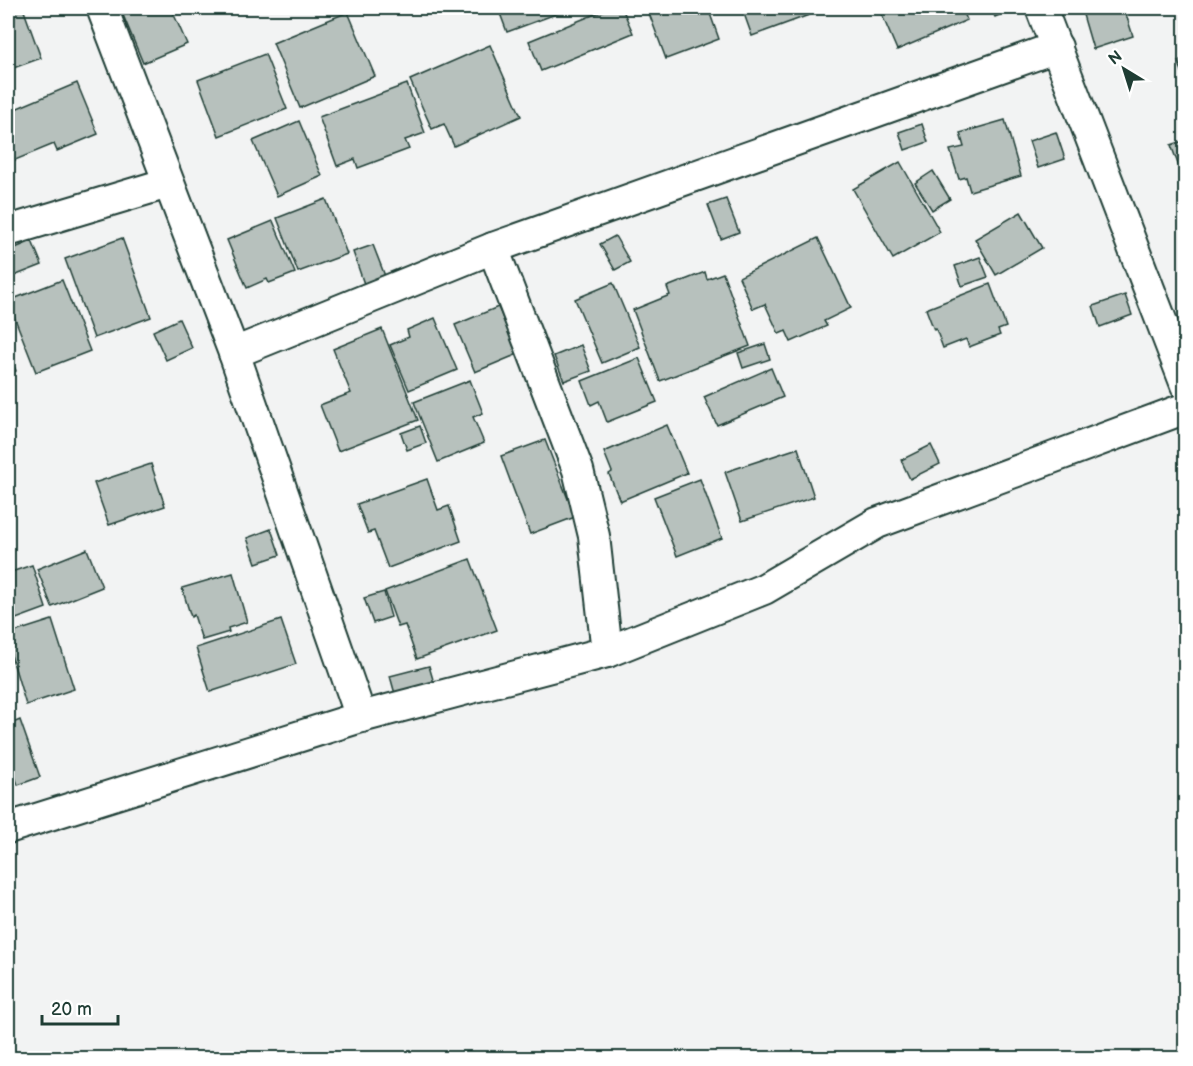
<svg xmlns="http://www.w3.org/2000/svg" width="1193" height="1066" font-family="'Balsamiq Sans',sans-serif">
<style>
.building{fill:#b7c1bd;stroke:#1f3d34;stroke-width:1.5}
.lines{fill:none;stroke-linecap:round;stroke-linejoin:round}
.street-casing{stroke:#1f3d34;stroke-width:34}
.street{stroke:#fff;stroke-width:30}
</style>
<rect width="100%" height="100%" fill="#f2f3f3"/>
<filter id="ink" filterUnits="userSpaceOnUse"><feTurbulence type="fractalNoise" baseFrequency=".0167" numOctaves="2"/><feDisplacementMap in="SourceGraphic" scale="12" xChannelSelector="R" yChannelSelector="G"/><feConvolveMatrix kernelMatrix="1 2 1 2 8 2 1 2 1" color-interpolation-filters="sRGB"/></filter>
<g filter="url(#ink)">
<g class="building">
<path d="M23,8L41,58L8,70V13Z"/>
<path d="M141,8H171L187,44L143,63L123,15Z"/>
<path d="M498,8H572L507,32Z"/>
<path d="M610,8H622L633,33L541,71L529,41Z"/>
<path d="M647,8H708L719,39L666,59Z"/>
<path d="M742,8H828L752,36Z"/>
<path d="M879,8H962L967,20L897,50Z"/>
<path d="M991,8H1010L1011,10L995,17Z"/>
<path d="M1081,8H1124L1133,36L1093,49Z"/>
<path d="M348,12L375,76L300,108L273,43Z"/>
<path d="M490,45L521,116L454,146L444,124L432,129L410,80Z"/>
<path d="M265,54L287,109L219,136L198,80Z"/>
<path d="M1186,58V82L1178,61Z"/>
<path d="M77,83L98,134L57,151L54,144L8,163V112Z"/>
<path d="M407,84L425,133L405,140L409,149L358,168L355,159L337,166L319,117Z"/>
<path d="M1005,120L1021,176L970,191L966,177L959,179L950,150L964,147L960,133Z"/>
<path d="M299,121L322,176L277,196L253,141Z"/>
<path d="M922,124L928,142L905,150L899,132Z"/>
<path d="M1056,132L1065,159L1038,168L1029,141Z"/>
<path d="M1186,140V186L1171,145Z"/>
<path d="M900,162L940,232L893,259L853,189Z"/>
<path d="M933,171L950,199L932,210L915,183Z"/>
<path d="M326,199L347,254L298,272L277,218Z"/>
<path d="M726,199L739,232L721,239L708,205Z"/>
<path d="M1021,212L1042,248L996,275L975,239Z"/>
<path d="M273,221L295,273L269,283L267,279L247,288L227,240Z"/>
<path d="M615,236L630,262L615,270L600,244Z"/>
<path d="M122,238L151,317L94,338L65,259Z"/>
<path d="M818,238L851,308L824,321L827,326L791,342L786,331L779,334L765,304L753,309L739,277Z"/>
<path d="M32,241L42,265L14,276L8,259V251Z"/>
<path d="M373,245L385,276L364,284L353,252Z"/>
<path d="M980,257L988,277L962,286L955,266Z"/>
<path d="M705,272L707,279L723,273L750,346L660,381L633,310L670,295L667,287Z"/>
<path d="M62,280L90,351L36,372L8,301Z"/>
<path d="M613,283L640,347L602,363L575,299Z"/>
<path d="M990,284L1006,327L998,330L1000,335L969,347L966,339L943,348L936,329L934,330L926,309Z"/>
<path d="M1125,295L1132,315L1100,327L1093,306Z"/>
<path d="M498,307L518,354L475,372L455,325Z"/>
<path d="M435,318L457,370L409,390L390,345L409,337L407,330Z"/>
<path d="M179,319L192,348L166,360L153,331Z"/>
<path d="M382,329L418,420L338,451L320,405L351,393L333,349Z"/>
<path d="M765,344L770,359L743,368L738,353Z"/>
<path d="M581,345L591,371L564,381L554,356Z"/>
<path d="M8,351L16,371L8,375Z"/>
<path d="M639,358L657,402L607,422L599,401L591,405L582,381Z"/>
<path d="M771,368L783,397L717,425L704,397Z"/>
<path d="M470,380L483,413L473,417L484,443L438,462L414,402Z"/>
<path d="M667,425L687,473L620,501L609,474L612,472L604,452Z"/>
<path d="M420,426L426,443L407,450L401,433Z"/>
<path d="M545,440L575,517L530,534L501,456Z"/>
<path d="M931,445L940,464L910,479L901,460Z"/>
<path d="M798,448L814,497L742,521L725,472Z"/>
<path d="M151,464L165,506L109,525L94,483Z"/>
<path d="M427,479L438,510L449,506L461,541L388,568L374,531L368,533L357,504Z"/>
<path d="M700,479L722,538L677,556L654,497Z"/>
<path d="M271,529L280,555L256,563L247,538Z"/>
<path d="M87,549L102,587L52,607L37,569Z"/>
<path d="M470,559L497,630L417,659L405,625L398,627L385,591Z"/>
<path d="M32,565L46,608L8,622V573Z"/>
<path d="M233,573L247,622L228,628L229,632L202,640L194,615L191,617L182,588Z"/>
<path d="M384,592L391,617L373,623L364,598Z"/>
<path d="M52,620L74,689L26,705L8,645V634Z"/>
<path d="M281,620L296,664L210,692L196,648Z"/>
<path d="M429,666L434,683L395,694L390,676Z"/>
<path d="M20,720L40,777L18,785L14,774L8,777V725Z"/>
</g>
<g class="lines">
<g class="street-casing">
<g id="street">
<path d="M102,8L234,353L361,717"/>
<path d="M1041,8L1186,385"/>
<path d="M8,231L168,183"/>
<path d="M493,248L578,470L594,536L607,652"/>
<path d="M234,353L493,248L1057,47"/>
<path d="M8,828L361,717L607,652L764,589L877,523L1186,408"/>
</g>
</g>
<use href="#street" class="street"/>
</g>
</g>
<rect width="1193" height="1066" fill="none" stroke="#fff" stroke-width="30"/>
<rect x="15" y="15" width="1163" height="1036" fill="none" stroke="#1f3d34" stroke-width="2" filter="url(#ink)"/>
<g transform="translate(1124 69) rotate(322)" stroke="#ffffff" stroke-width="4.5" paint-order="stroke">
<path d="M0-4.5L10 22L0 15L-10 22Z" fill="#1f3d34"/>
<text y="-9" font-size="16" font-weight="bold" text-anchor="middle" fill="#1f3d34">N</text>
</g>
<path d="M42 1015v9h76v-9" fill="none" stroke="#1f3d34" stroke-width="3"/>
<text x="51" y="1015" font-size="18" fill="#1f3d34" stroke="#ffffff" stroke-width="4.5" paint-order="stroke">20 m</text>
</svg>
